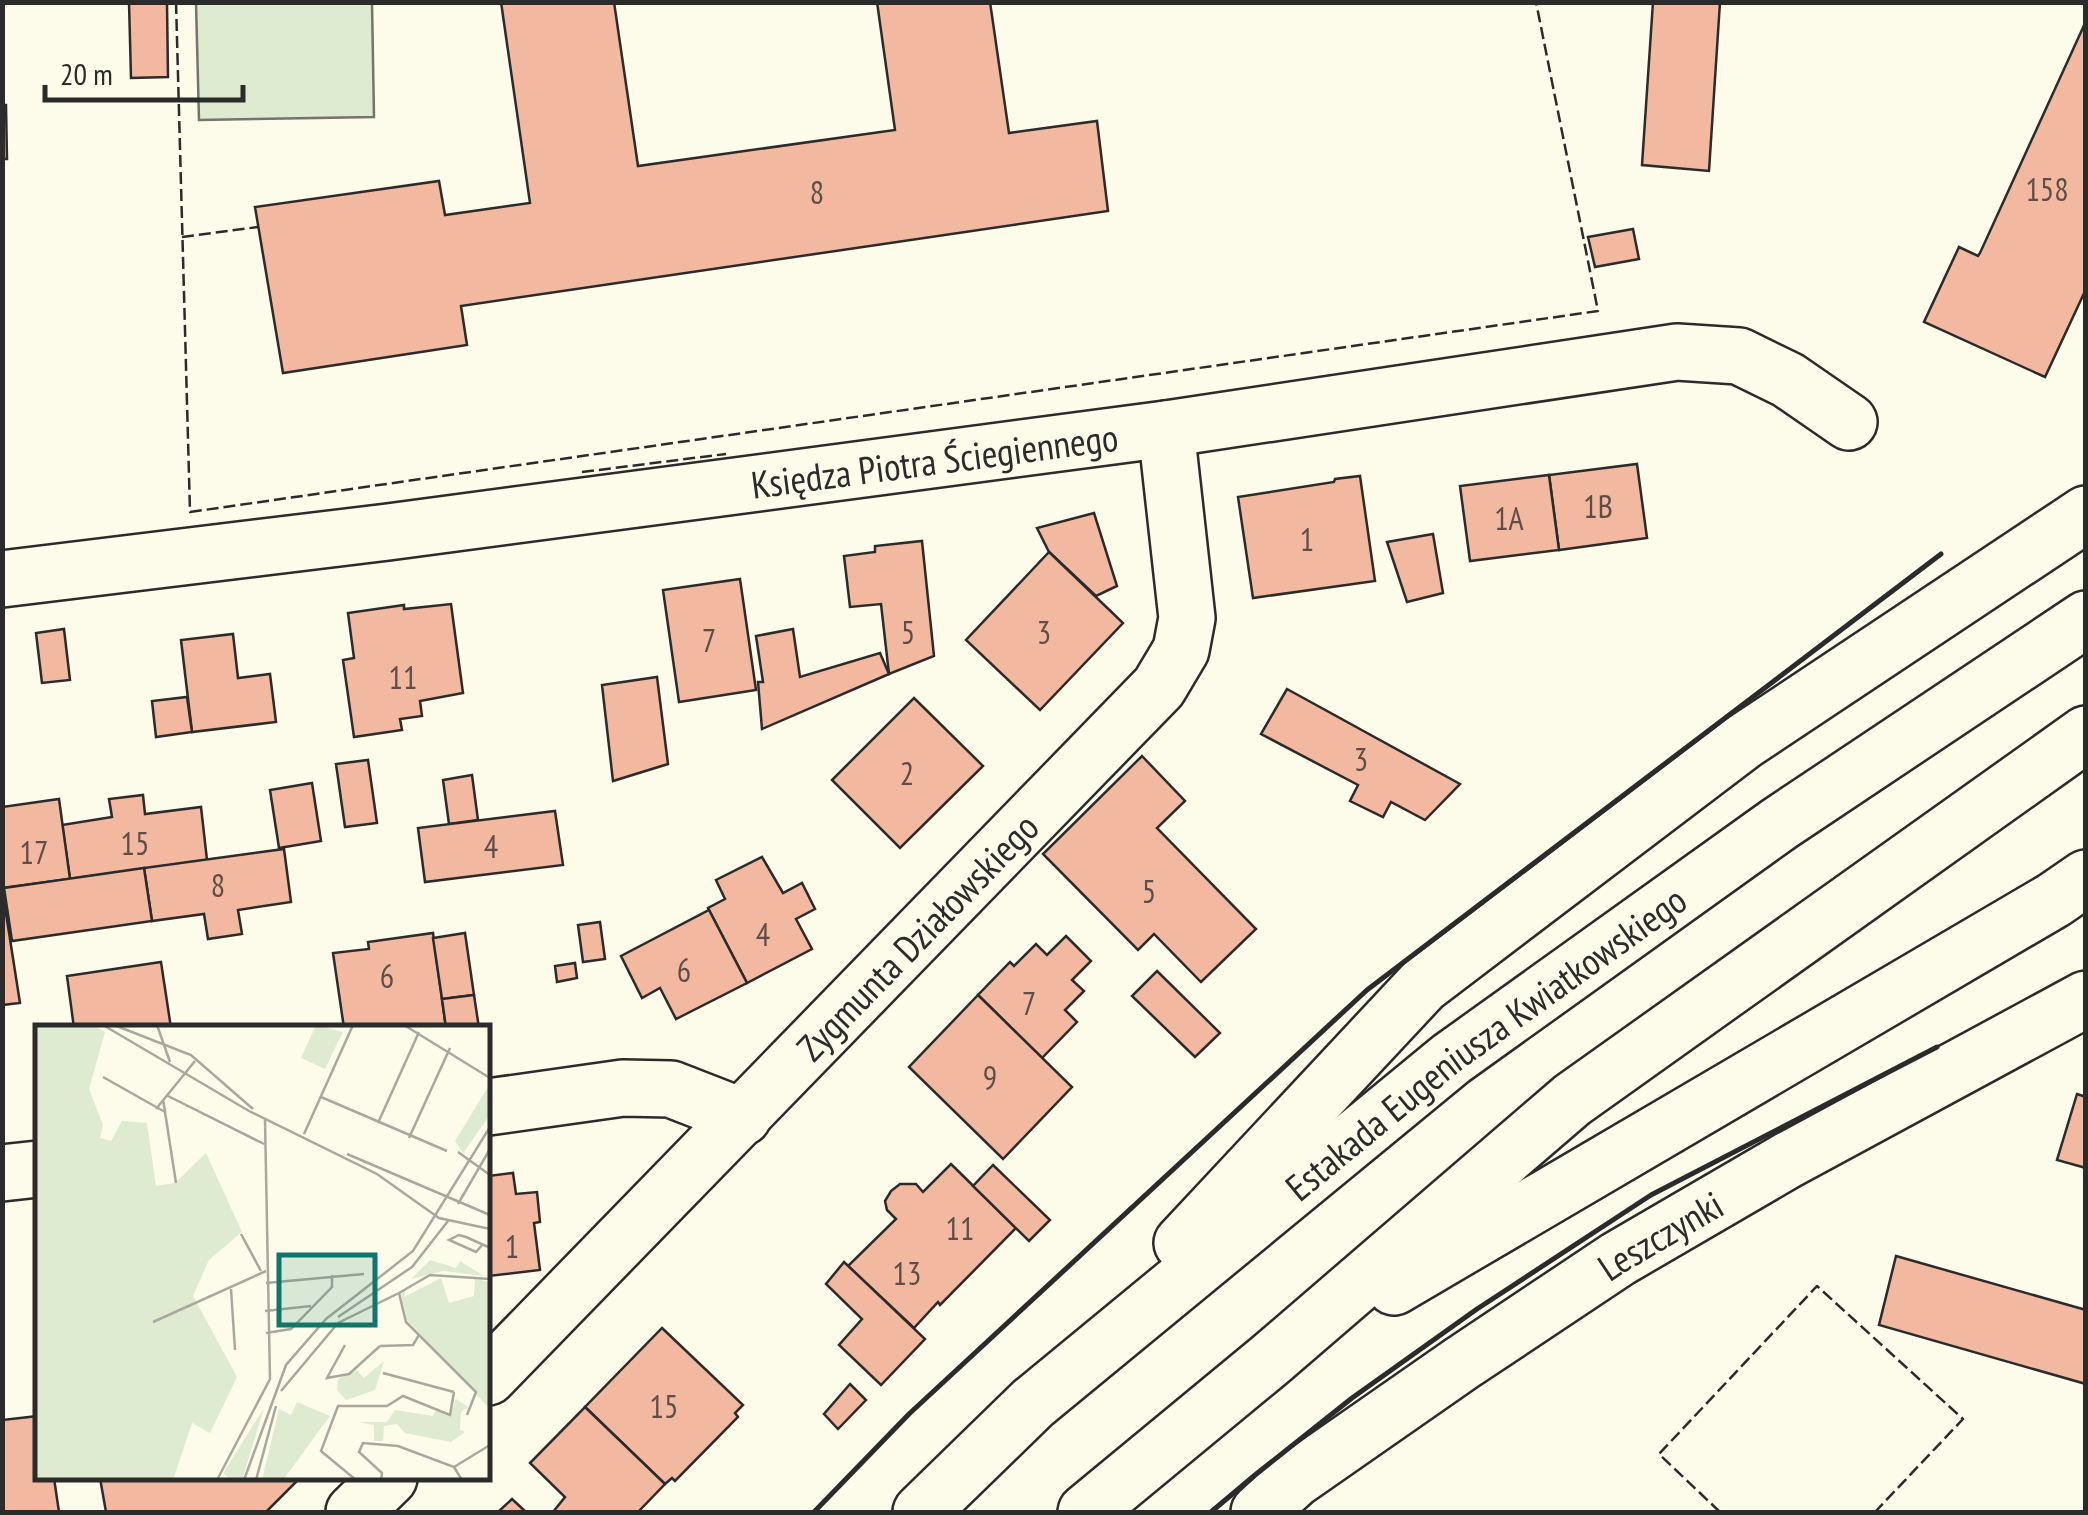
<svg xmlns="http://www.w3.org/2000/svg" width="2088" height="1515" font-family="'PT Sans Narrow',sans-serif">
<style>
.green{fill:#deebd1;stroke:#74746e;stroke-width:2.5}
.building{fill:#f2b8a0;stroke:#2b2b2b;stroke-width:2.5}
.lines{fill:none;stroke-linecap:round;stroke-linejoin:round}
.minor-casing{stroke:#2b2b2b;stroke-width:60}
.trunk-casing{stroke:#2b2b2b;stroke-width:60}
.minor{stroke:#fdfbea;stroke-width:55}
.trunk{stroke:#fdfbea;stroke-width:55}
.fence{stroke:#2b2b2b;stroke-width:2.5;stroke-dasharray:12 5;stroke-linecap:butt}
.wall{stroke:#2b2b2b;stroke-width:5}
.labels{text-anchor:middle;dominant-baseline:central;stroke-width:8;stroke-linejoin:round;paint-order:stroke}
.number-label{font-size:32px;fill:#5d4e48}
.street-label{font-size:38px;fill:#2b2b2b;stroke:#fdfbea}
.inset-road{fill:none;stroke:#a9a89e;stroke-width:2.5}
.view{fill:#0f766e;fill-opacity:0.15;stroke:#0f766e;stroke-width:5}
.inset-edge{fill:none;stroke:#2b2b2b;stroke-width:5}
</style>
<rect width="100%" height="100%" fill="#fdfbea"/>
<path class="green" d="M196,3H372L374,117L199,120Z"/>
<g class="building">
<path d="M129,2H167L168,77L131,78Z"/>
<path d="M501,2H614L638,166L895,130L877,2H990L1009,133L1097,121L1108,211L461,306L467,345L283,373L255,207L439,181L445,215L530,203Z"/>
<path d="M1653,2H1720L1709,171L1642,165Z"/>
<path d="M2086,21V289L2045,377L1924,322L1959,247L1978,256L1980,253Z"/>
<path d="M2,105H6L7,159H2Z"/>
<path d="M1633,229L1639,259L1595,267L1588,237Z"/>
<path d="M1637,464L1647,538L1559,550L1549,475Z"/>
<path d="M1549,475L1559,550L1470,561L1460,486Z"/>
<path d="M1360,476L1375,581L1253,598L1238,497L1334,482L1335,479Z"/>
<path d="M1094,513L1117,586L1096,596L1049,552L1037,528Z"/>
<path d="M1433,534L1443,593L1407,602L1387,542Z"/>
<path d="M922,541L934,656L889,674L881,604L850,607L844,556L875,552V546Z"/>
<path d="M1049,552L1123,623L1040,710L966,640Z"/>
<path d="M740,579L756,690L679,702L663,590Z"/>
<path d="M451,604L463,693L420,701L422,716L400,719L402,730L354,737L343,660L354,658L348,613L404,605V609Z"/>
<path d="M64,629L70,680L42,683L36,633Z"/>
<path d="M793,629L800,677L880,653L889,674L762,729L758,682H763L756,636Z"/>
<path d="M233,634L238,678L270,674L276,722L192,732L181,640Z"/>
<path d="M657,677L668,764L613,781L602,685Z"/>
<path d="M1287,689L1460,784L1425,820L1391,802L1383,817L1350,801L1358,785L1261,734Z"/>
<path d="M187,697L192,732L156,737L152,701Z"/>
<path d="M914,698L983,766L900,848L832,780Z"/>
<path d="M1142,756L1185,801L1157,828L1256,929L1201,982L1154,934L1138,950L1043,854Z"/>
<path d="M368,760L377,823L345,827L336,764Z"/>
<path d="M472,775L478,820L449,824L443,780Z"/>
<path d="M312,783L321,841L279,848L270,790Z"/>
<path d="M143,795L145,814L201,807L207,860L70,879L62,825L112,817L109,799Z"/>
<path d="M59,799L70,879L2,888V807Z"/>
<path d="M555,811L563,865L425,882L418,828Z"/>
<path d="M284,849L291,902L238,910L242,934L208,939L204,914L152,921L144,868Z"/>
<path d="M762,857L783,893L802,883L815,909L796,919L812,949L747,983L708,908L725,899L716,880Z"/>
<path d="M144,868L152,921L12,941L4,888Z"/>
<path d="M2,888L20,1003L2,1005Z"/>
<path d="M709,910L747,983L676,1019L660,988L642,998L621,956Z"/>
<path d="M600,922L605,959L583,962L578,925Z"/>
<path d="M433,933L446,1028H344L333,953L369,949L368,942Z"/>
<path d="M465,933L474,995L442,999L433,938Z"/>
<path d="M1066,936L1091,961L1072,980L1084,991L1065,1010L1077,1022L1042,1058L978,995L1010,962L1014,966L1036,944L1047,955Z"/>
<path d="M161,962L171,1028H74L67,976Z"/>
<path d="M575,963L577,978L557,982L555,966Z"/>
<path d="M1157,971L1220,1033L1195,1057L1132,996Z"/>
<path d="M474,995L479,1028H446L442,999Z"/>
<path d="M978,995L1072,1087L1003,1159L909,1067Z"/>
<path d="M2077,1094L2086,1097V1168L2057,1160Z"/>
<path d="M951,1164L1016,1228L940,1305L938,1302L914,1328L848,1266L896,1219L887,1210L885,1201L891,1191L900,1184H916L923,1192Z"/>
<path d="M993,1165L1050,1220L1029,1241L973,1186Z"/>
<path d="M513,1173L516,1194L537,1192L540,1222L534,1223L540,1270L488,1276L490,1283L488,1289V1176Z"/>
<path d="M1896,1256L2086,1310V1384L1879,1325Z"/>
<path d="M844,1262L925,1339L881,1385L839,1345L862,1319L826,1284Z"/>
<path d="M662,1328L743,1405L735,1413L738,1417L675,1481L672,1478L665,1484L585,1407Z"/>
<path d="M850,1384L866,1400L838,1429L824,1414Z"/>
<path d="M585,1407L665,1484L638,1512H553L565,1497L530,1463Z"/>
<path d="M38,1416V1478H54L59,1512H2V1420Z"/>
<path d="M100,1478H295L298,1480L266,1512H106Z"/>
<path d="M512,1499L526,1512H498Z"/>
</g>
<g class="lines">
<g class="minor-casing">
<g id="minor">
<path id="s1" d="M2,579L388,532L1166,429L1677,352L1739,356L1788,380L1849,422"/>
<path d="M488,1107L623,1088L671,1089L743,1117"/>
<path d="M2,1173L38,1169"/>
<path id="s2" d="M488,1377L1159,687L1181,650L1187,618L1166,429"/>
<path d="M354,1512L389,1478"/>
<path id="s3" d="M1259,1512L1294,1480L1462,1363L1618,1259L1788,1160L2086,999"/>
</g>
</g>
<g class="trunk-casing">
<g id="trunk">
<path d="M1182,1243L1423,985L1743,742L2086,514"/>
<path d="M1394,1287L2054,900L2086,878"/>
<path id="s4" d="M921,1512L1033,1403L1451,1059L1779,824L2086,619"/>
<path d="M1086,1512L1270,1360L1572,1100L2086,734"/>
</g>
</g>
<use href="#minor" class="minor"/>
<use href="#trunk" class="trunk"/>
<g class="fence">
<path d="M176,2L190,512L1598,311L1536,2"/>
<path d="M182,237L258,227"/>
<path d="M582,472L726,454"/>
<path d="M1720,1512L1659,1454L1817,1286L1963,1419L1875,1512"/>
</g>
<g class="wall">
<path d="M814,1512L909,1414L1367,990L1941,554"/>
<path d="M1211,1512L1255,1475L1352,1398L1477,1309L1651,1195L1937,1047"/>
</g>
</g>
<g class="labels">
<g class="number-label">
<text x="2047" y="189">158</text>
<text x="817" y="192">8</text>
<text x="1598" y="506">1B</text>
<text x="1509" y="518">1A</text>
<text x="1307" y="539">1</text>
<text x="908" y="632">5</text>
<text x="1044" y="632">3</text>
<text x="709" y="640">7</text>
<text x="403" y="677">11</text>
<text x="1361" y="759">3</text>
<text x="907" y="773">2</text>
<text x="135" y="843">15</text>
<text x="491" y="846">4</text>
<text x="34" y="852">17</text>
<text x="218" y="885">8</text>
<text x="1149" y="891">5</text>
<text x="763" y="934">4</text>
<text x="684" y="970">6</text>
<text x="387" y="976">6</text>
<text x="1029" y="1003">7</text>
<text x="990" y="1077">9</text>
<text x="960" y="1228">11</text>
<text x="512" y="1246">1</text>
<text x="907" y="1273">13</text>
<text x="664" y="1406">15</text>
</g>
<g class="street-label">
<text stroke="none"><textPath href="#s1" startOffset="940">Księdza Piotra Ściegiennego</textPath></text>
<text stroke="none"><textPath href="#s2" startOffset="615">Zygmunta Działowskiego</textPath></text>
<text stroke="none"><textPath href="#s4" startOffset="735">Estakada Eugeniusza Kwiatkowskiego</textPath></text>
<text stroke="none"><textPath href="#s3" startOffset="488">Leszczynki</textPath></text>
</g>
</g>
<g transform="translate(35 1025)">
<rect width="455" height="455" fill="#fdfbea"/>
<path d="M0,0H57L70,7L54,64L68,100L65,113L76,116L87,96L112,98L121,161L140,158L171,128L207,207L174,235L158,271L202,352L175,408L157,398L138,455H0ZM281,0L308,7L290,44L266,33ZM455,59V90L428,128L420,116ZM395,235L421,243L425,236L449,251L408,246L376,254ZM406,253L414,278L439,271L440,254L455,257V384L372,295L366,269L371,262L369,272ZM349,336L340,365L311,375L302,365L303,354L322,345L329,353ZM421,374L433,382L426,387L425,405L430,407L416,417L370,408L362,399L349,401L348,416H339V400L323,397H352L360,385L398,391L402,383L415,392ZM262,377L295,391L248,455H227L244,384L256,390ZM229,383L207,455H196L188,448Z" fill="#deebd1"/>
<path class="inset-road" d="M68,0L214,86L342,149L404,193L455,204M79,0L156,30L218,84M122,0L135,37M369,0L455,53M68,52L130,87M131,70L229,119M286,72L412,126M128,74L141,158M121,84L160,36M343,98L384,7M269,109L318,0M374,113L415,23M423,127L455,150M312,129L455,190M423,179L455,124M206,209L226,246M448,219L441,227L414,215L424,210L431,212L451,221L455,223M231,258L329,249M196,264L200,325M230,286L276,281M303,292L377,242L413,196M118,297L231,246M231,308L256,304L297,262V250M310,320L292,353L314,349L345,321M345,321L378,320L384,310M348,348L419,367M246,366L303,298L364,268M432,390L441,367L371,297L364,268L395,250L455,254M419,442L455,420M182,455L235,354L230,95M209,455L251,340L291,294L378,226L455,102M221,455L241,381M321,455L286,426L303,381H352L368,371L415,390L419,367M346,455L347,448L324,427L328,418L363,421L419,442L427,455"/>
<path class="view" d="M244,230H340V300H244Z"/>
<rect width="455" height="455" class="inset-edge"/>
</g>
<rect width="2088" height="1515" fill="none" stroke="#2b2b2b" stroke-width="10"/>
<path d="M45 85v15h198v-15" fill="none" stroke="#2b2b2b" stroke-width="5"/>
<text x="60" y="85" font-size="30" fill="#2b2b2b" stroke="#fdfbea" stroke-width="8" paint-order="stroke">20 m</text>
</svg>
